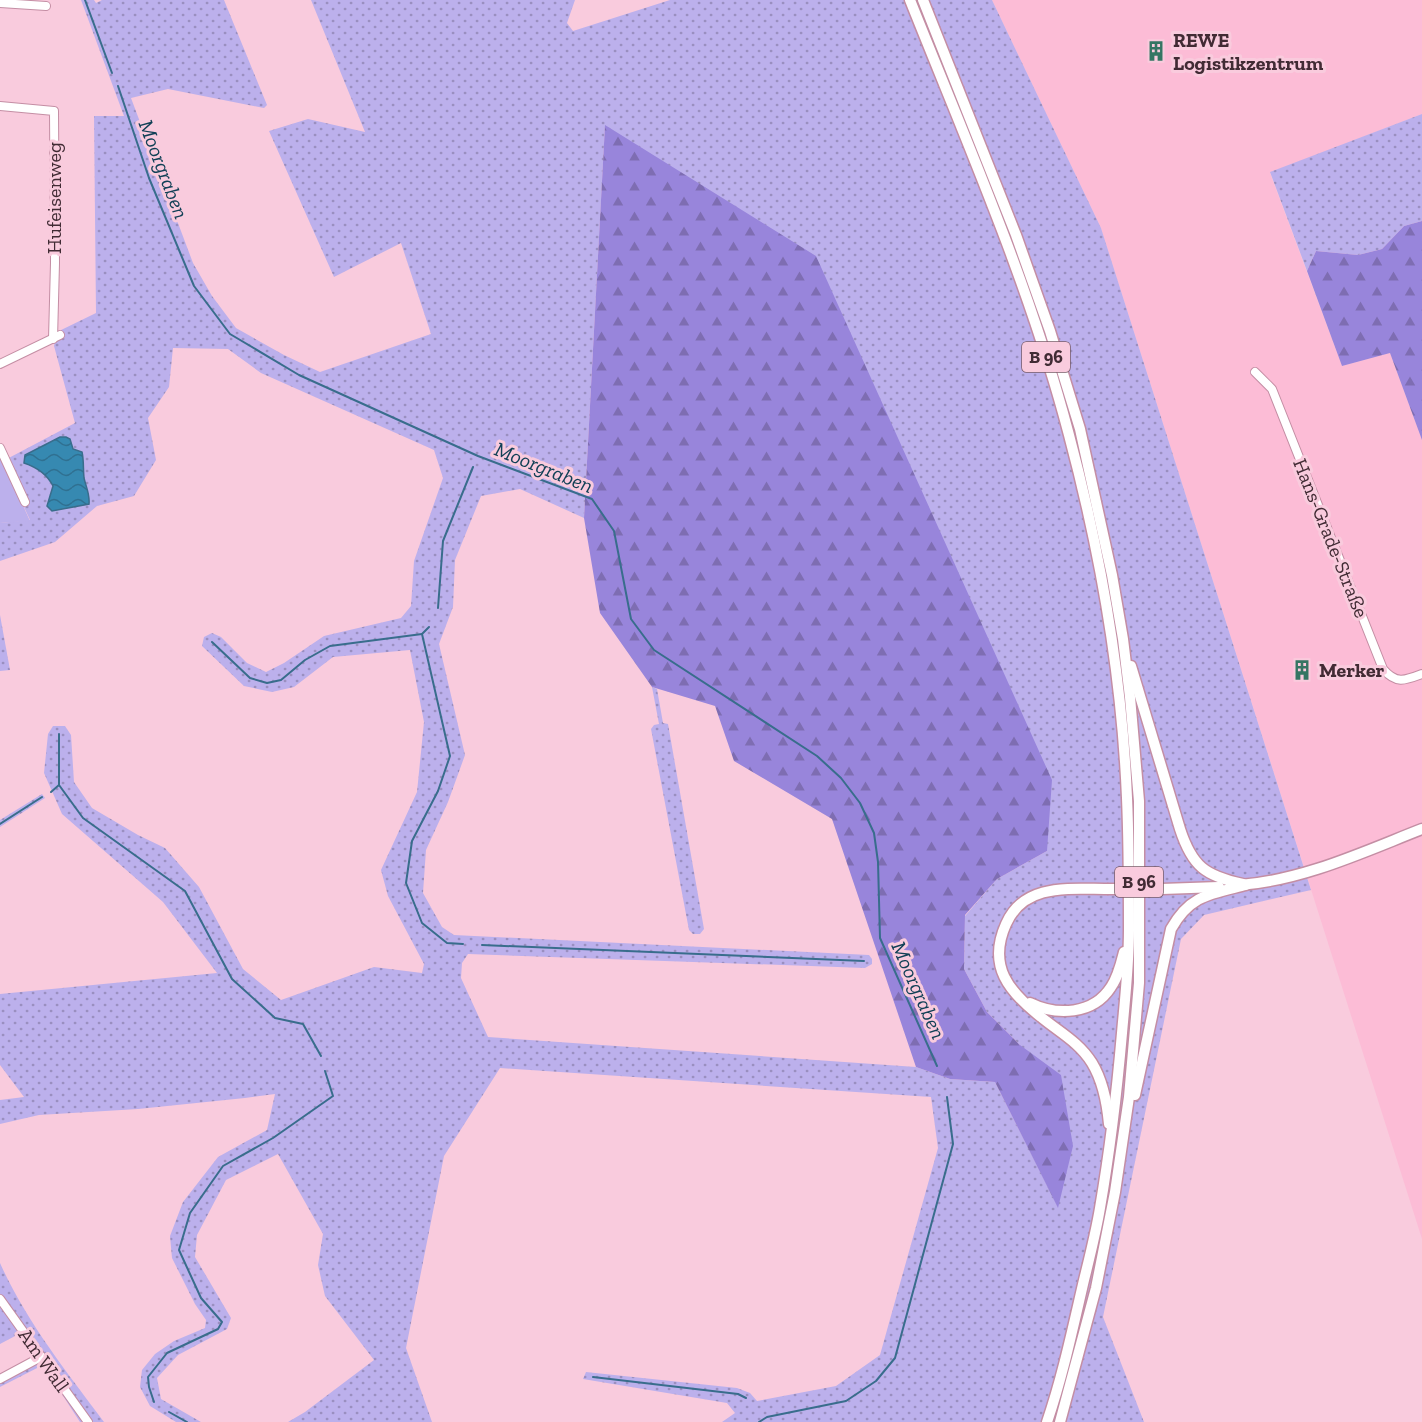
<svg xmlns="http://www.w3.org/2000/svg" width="1422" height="1422" font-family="'Zilla Slab',serif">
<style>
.built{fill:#fcbcd6}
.grass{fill:url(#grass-dots);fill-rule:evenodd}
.forest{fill:url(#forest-firs)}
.park{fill:#bcb0ec}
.water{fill:url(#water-waves);stroke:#396d8c;stroke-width:1.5}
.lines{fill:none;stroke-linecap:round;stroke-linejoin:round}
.stream{stroke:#396d8c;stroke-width:2}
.minor-casing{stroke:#c48ea4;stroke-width:10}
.highway-casing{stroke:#c48ea4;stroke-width:13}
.minor{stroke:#fff;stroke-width:8}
.highway{stroke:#fff;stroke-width:10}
.highway-bridge-casing{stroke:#c48ea4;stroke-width:13;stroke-linecap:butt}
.highway-bridge{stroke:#fff;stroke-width:10}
.labels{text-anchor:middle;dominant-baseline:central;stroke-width:6;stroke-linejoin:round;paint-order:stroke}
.shield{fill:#f9cbdd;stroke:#785b67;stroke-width:1.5}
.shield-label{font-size:18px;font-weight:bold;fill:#412b34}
.poi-label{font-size:20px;font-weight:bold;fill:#412b34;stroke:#f9cbdd;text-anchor:start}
.street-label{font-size:20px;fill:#412b34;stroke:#f9cbdd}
.water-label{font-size:21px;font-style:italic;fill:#114056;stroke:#f9cbdd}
</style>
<defs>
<pattern id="grass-dots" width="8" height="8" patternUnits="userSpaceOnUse" patternTransform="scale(1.5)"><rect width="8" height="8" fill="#bcb0ec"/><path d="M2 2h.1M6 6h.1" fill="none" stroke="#9a8fc0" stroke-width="1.8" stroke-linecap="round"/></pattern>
<pattern id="forest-firs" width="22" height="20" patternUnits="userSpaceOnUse" patternTransform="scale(1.5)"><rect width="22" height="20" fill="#9885db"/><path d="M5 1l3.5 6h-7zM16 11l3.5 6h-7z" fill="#7e6db2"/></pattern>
<pattern id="water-waves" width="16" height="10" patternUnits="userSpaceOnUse" patternTransform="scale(1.5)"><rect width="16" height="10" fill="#3689b1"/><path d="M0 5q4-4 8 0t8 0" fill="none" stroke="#2f7091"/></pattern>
</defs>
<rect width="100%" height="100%" fill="#f9cbdd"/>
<path class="built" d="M992,0H1422V114L1270,173L1342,366L1390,353L1422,440V1239L1101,228Z"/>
<g class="grass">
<path d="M81,0H94L96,3L102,0H224L267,105L264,108L168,89L131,98L193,263L212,296L236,328L284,355L320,372L431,334L401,243L334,277L269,131L308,119L365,132L311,0H575L567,23L573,31L670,0H992L1101,228L1311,890L1204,915L1181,939L1103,1317L1144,1422H722L735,1413L727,1403L583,1379L586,1372L737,1388L750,1393L757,1401L836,1386L880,1355L938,1148L931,1097L500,1068L444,1156L406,1348L432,1422H288L305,1412L374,1360L325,1296L318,1265L323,1234L278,1154L226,1180L197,1235L195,1257L231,1318L227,1329L178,1355L157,1378L161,1399L201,1422H176L150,1406L140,1387L142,1370L155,1354L174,1341L205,1328L206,1320L195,1304L172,1258L170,1236L183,1202L218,1157L267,1130L275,1094L245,1098L138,1109L39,1115L0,1124V1100L24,1097L0,1065V994L217,973L163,902L62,814L44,773L48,734L53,726H65L71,735L74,782L92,808L138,835L165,848L199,887L243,969L281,1000L374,967L422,973L424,964L388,896L381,870L417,792L424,722L410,650L333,657L294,687L272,692L244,686L202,646L204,637L212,633L221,637L247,663L266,672L284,663L324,636L401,618L411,606L414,561L443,478L434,450L261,373L228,349L173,348L169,387L148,418L156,460L134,496L97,506L55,542L0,561V523L30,520L3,461L75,423L54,346L57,332L96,313L94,116H124ZM605,126L1047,851L997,879L965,916L964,969L987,1012L1020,1045L1058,1207L995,1082L950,1079L916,1067L488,1037L461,978L462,963L468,954L865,968L872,964V959L869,955L454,935L442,927L423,893L426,850L448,802L465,755L439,644L453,607L455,560L481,496L520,489L584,518Z"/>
<path d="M1422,114V221L1404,226L1382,249L1358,255L1316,251L1307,271L1270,172Z"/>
<path d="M0,615L10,670L0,671Z"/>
<path d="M652,687L657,689L663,723L668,724L704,929L700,934H693L689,930L651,729L654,725L659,724Z"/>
<path d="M42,794L45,798L0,827V820Z"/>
<path d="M0,1263C26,1321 66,1371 104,1422H80L43,1365L0,1387V1374L32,1358L33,1355L17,1335L0,1344Z"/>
</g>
<g class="forest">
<path d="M605,125L816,256L1052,780L1047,851L997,879L965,915L964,969L987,1012L1020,1045L1061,1075L1073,1146L1058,1208L995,1082L950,1079L916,1067L832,819L734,761L715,706L652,687L600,613L584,518Z"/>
<path d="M1422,221V440L1390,353L1342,366L1307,271L1316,251L1358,255L1382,249L1404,226Z"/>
</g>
<path class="park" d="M0,456L3,461L30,521L0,523Z"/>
<path class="water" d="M60,437H66L70,439L73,449L82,452C84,461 83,469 84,478C86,487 90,494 89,504L52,511L47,506L53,486C47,474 36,467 24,463L25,455Z"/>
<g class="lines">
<g class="stream">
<path d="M85,0L112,73"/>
<path d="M118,86L149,178L194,286L230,334L299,375L478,456L592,499L614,531L631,619L654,650L817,756L841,778L860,803L874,833L878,862L880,938L937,1066"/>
<path d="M438,608L443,541L473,467"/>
<path d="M429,627L422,634L450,756L438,791L412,841L406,883L422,923L447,943L463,944"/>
<path d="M212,642L250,678L267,683L281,680L305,660L330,646L422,634"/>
<path d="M59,734V785L83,818L185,891L232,979L275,1018L303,1024L321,1056"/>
<path d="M51,792L59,785"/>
<path d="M0,824L42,797"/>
<path d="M482,945L864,961"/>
<path d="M593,1377L738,1394L746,1398"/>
<path d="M154,1402L149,1387L148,1377L167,1353L218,1329L222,1322L201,1298L179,1250L190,1213L223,1166L273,1138L333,1096L325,1071"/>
<path d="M169,1412L187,1422"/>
<path d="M759,1422L767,1417L846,1401L876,1381L895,1358L953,1144L947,1097"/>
</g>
<g class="minor-casing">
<g id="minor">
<path d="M0,3L46,6"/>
<path d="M0,106L54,111L55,263L53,339"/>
<path d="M0,364L60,335"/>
<path d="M1255,372L1272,389L1383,669C1396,684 1404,681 1422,674"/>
<path d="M0,448L25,502"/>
<path d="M0,1299L88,1422"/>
<path d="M0,1379L41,1357"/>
</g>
</g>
<g class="highway-casing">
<g id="highway">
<path d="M910,0C967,143 1030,286 1069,435C1100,551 1122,678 1127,798C1129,842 1129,886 1129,930C1129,964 1125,999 1122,1033C1117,1091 1110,1150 1100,1208C1096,1232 1090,1256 1084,1280C1073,1327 1063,1375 1047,1422"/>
<path d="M923,0L1016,235L1050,331L1080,429L1112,575L1123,639L1130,697L1139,801V983L1129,1097L1115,1192L1096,1288L1060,1422"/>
<path d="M1131,666L1180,829C1192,866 1205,876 1243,884"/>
<path d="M1240,885C1304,880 1363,852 1422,829"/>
<path d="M1107,889C1069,889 1024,883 1006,924C987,966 1009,992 1041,1017C1059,1032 1079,1042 1092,1063C1103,1081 1107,1102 1109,1124"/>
<path d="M1162,889L1219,887"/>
<path d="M1030,1003C1057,1016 1093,1015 1111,987C1118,977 1121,964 1124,952"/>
<path d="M1135,1095L1171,929C1190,895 1210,894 1246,885"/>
</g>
</g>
<use href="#minor" class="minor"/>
<use href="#highway" class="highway"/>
<g class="highway-bridge-casing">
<path id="highway-bridge" d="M1107,889H1162"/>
</g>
<use href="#highway-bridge" class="highway-bridge"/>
</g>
<defs>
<g id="building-bare" transform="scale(1.62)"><path d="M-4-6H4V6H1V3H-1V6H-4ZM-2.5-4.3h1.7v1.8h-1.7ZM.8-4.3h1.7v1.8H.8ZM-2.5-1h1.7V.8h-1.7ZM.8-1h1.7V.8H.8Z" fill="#357563" stroke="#f9cbdd" stroke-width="2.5" paint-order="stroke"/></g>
</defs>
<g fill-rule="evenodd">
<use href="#building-bare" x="1156" y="51"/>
<use href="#building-bare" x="1302" y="670"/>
</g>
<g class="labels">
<g class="shield">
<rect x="1022" y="342" width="48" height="30" rx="4.5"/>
<rect x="1115" y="867" width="48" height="30" rx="4.5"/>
</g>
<g class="shield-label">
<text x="1046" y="357">B 96</text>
<text x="1139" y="882">B 96</text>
</g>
<g class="poi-label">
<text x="1173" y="40">REWE<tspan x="1173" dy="23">Logistikzentrum</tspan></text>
<text x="1319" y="670">Merker</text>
</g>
<g class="street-label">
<text transform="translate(54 198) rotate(-90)">Hufeisenweg</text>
<text transform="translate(1331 538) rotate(68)">Hans-Grade-Straße</text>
<text transform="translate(44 1360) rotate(55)">Am Wall</text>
</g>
<g class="water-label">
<text transform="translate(164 169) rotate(69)">Moorgraben</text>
<text transform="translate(544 467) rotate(22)">Moorgraben</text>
<text transform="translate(919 990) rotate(66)">Moorgraben</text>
</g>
</g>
</svg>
